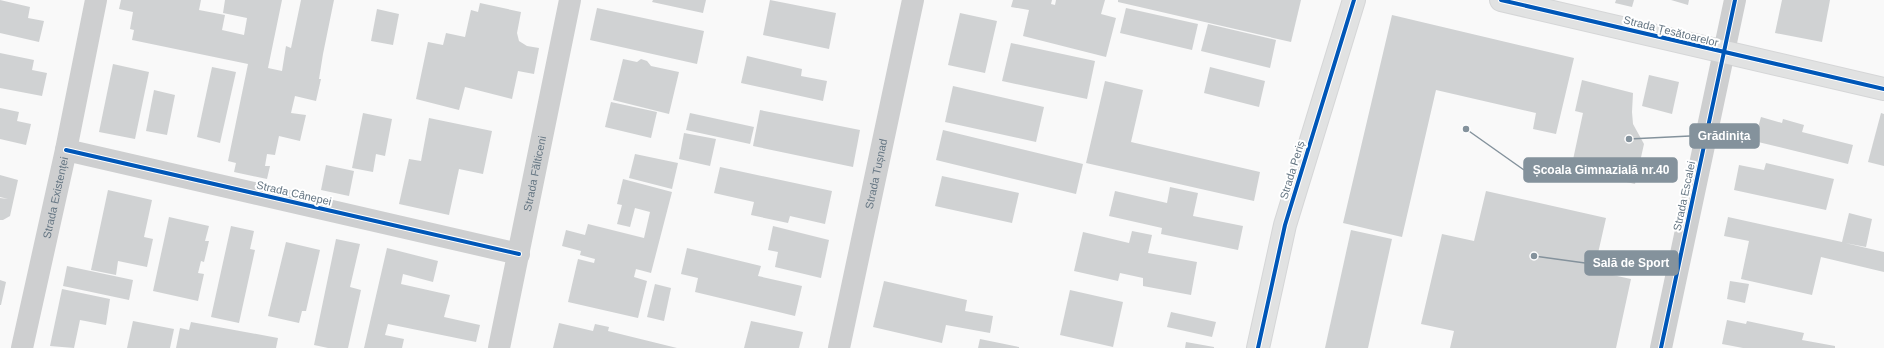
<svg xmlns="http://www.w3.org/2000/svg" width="1884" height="348" font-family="Arial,sans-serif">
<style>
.building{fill:#d0d2d3}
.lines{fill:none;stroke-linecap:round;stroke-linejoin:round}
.secondary-casing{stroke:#d5d6d7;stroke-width:24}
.street{stroke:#cecfd0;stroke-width:22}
.secondary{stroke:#e1e2e2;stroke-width:22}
.cycleway-casing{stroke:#fff;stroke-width:6}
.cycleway{stroke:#0057b8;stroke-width:4}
.labels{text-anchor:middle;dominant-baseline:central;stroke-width:4;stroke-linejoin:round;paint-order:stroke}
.street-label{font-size:11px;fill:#657683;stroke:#fff}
.leader{fill:none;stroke:#84929c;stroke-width:1.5}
.callout-dot{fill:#84929c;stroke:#fff;stroke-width:1.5}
.callout{fill:#84929c;stroke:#84929c;stroke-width:1.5}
.callout-label{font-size:12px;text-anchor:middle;font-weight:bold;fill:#fff}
</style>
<rect width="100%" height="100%" fill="#f9f9f9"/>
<g class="building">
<path d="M0,0L30,7L28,18L44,21L39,42L0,33Z"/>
<path d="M121,0H201L199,10L225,15L222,30L244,35L247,18L223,13L225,0H282L268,68L282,71L286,46L291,48L301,0H334L323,54L319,79H321L316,101L295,96L291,113L306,115L300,141L279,136L275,155L267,154L265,166H270L267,179L234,172L236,163L228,161L248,64L132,40L134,30L130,29L133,12L119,9Z"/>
<path d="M653,0H706L703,13L652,2Z"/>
<path d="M770,0L836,13L829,49L763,35Z"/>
<path d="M1013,0H1031L1029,8L1031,0H1052L1051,4L1055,5L1056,0H1105L1101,14L1116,18L1106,57L1023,36L1029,10L1011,7Z"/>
<path d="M1118,0H1301L1291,42L1118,2Z"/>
<path d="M1616,0H1634L1632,7L1615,3Z"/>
<path d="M1671,0H1689L1688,5Z"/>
<path d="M1782,0H1830L1822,42L1775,33Z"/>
<path d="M480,3L521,12L517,33L519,41L527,46L539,48L534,74L518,71L512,99L465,87L459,110L416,99L428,42L443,45L446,33L465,37L471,10L478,12Z"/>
<path d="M597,8L704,31L697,64L590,40Z"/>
<path d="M1126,8L1198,24L1192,50L1120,33Z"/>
<path d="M377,9L399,14L393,45L371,41Z"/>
<path d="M960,13L997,21L985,73L948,65Z"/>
<path d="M1392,15L1574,58L1556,134L1533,129L1536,113L1436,90L1402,237L1343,223Z"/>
<path d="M1208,24L1276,40L1270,68L1201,51Z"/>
<path d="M1011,43L1095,61L1087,99L1002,81Z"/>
<path d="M0,53L34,60L32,70L47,73L42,96L0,88Z"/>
<path d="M747,56L802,69L801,76L827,81L823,101L741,83Z"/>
<path d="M623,59L637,62L641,59L647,61L651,66L679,72L669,114L613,100Z"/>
<path d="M113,64L149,72L135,139L99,132Z"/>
<path d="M212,67L236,72L220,143L197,137Z"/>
<path d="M1210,67L1265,81L1259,107L1204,93Z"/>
<path d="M1649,75L1679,82L1672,114L1642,106Z"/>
<path d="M1582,80L1633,93L1632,112L1633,124L1644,144L1635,184L1571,169L1583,113L1575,111Z"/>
<path d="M1105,81L1143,90L1131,142L1260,172L1254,201L1086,163Z"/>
<path d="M953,86L1044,107L1036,142L945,122Z"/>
<path d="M154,90L175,95L167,135L146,131Z"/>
<path d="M611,102L657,112L651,138L605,127Z"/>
<path d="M0,108L19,112L17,121L31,124L26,145L0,139Z"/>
<path d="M760,110L860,130L853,167L753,146Z"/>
<path d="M363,113L392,119L385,156L376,154L373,172L352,168Z"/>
<path d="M690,113L754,127L750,144L686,130Z"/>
<path d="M1881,113L1884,114V166L1868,162Z"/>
<path d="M1761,117L1782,123L1783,119L1804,125L1802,132L1853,145L1848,164L1754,141Z"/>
<path d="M429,118L492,131L483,174L459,169L449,215L399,204L409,159L421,161Z"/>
<path d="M943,130L1083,164L1076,194L936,160Z"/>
<path d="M684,133L716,139L710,166L679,159Z"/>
<path d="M635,154L678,163L672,189L629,178Z"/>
<path d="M1766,163L1834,179L1826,210L1734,190L1739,165L1764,170Z"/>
<path d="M326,165L354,171L349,196L321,190Z"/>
<path d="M720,167L832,191L825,224L790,216L788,223L751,215L754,202L714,193Z"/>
<path d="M0,175L18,180L10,216L3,220H0V198L8,199L0,197Z"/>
<path d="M942,176L1019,193L1012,223L935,206Z"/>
<path d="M623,179L672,192L651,273L636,269L634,277L647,281L638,318L568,302L578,259L594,263L595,259L580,255L581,251L562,246L566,230L585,235L588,224L644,238L650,212L635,208L630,227L617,224L622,205L617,204Z"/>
<path d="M1170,187L1198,193L1193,216L1243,226L1238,250L1161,234L1162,228L1109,216L1115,191L1167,203Z"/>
<path d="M108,190L152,200L144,237L153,239L147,267L118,261L116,275L91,270Z"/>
<path d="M1486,191L1606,218L1594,271L1631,279L1616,348H1450L1454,331L1421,324L1442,234L1474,241Z"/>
<path d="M1849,213L1872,219L1866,247L1845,243L1884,252V272L1821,257L1812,295L1741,279L1749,241L1724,236L1728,217L1842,242Z"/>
<path d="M169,217L209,226L205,241H209L204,262L201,261L198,273L204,274L198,301L153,291Z"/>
<path d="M231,226L254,231L250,249L255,250L239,323L211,317Z"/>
<path d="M773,226L829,240L821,278L775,267L778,252L768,250Z"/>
<path d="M1351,230L1392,239L1368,348H1325Z"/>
<path d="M1132,231L1152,235L1148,253L1197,262L1191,295L1143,286V278L1120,273L1118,281L1074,271L1083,232L1129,243Z"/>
<path d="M336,239L360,244L350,287L361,290L348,348H328L314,345Z"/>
<path d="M286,242L320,250L306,311H302L299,323L268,316Z"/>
<path d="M387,248L438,261L433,282L403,274L401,284L450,295L444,317L480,325L476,342L388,324L385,335L404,339L402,348H364Z"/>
<path d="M687,248L761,266L758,276L802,286L795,316L695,292L698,278L681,274Z"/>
<path d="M67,266L133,280L129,300L63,286Z"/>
<path d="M0,280L6,282L1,305H0Z"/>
<path d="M884,281L967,300L965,311L993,316L990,333L946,325L942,343L873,327Z"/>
<path d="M1730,281L1749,284L1745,303L1727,299Z"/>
<path d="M655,284L671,288L664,321L647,317Z"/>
<path d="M62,289L110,299L106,325L80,320L74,348L50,346Z"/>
<path d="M1070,290L1123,302L1113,347L1060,335Z"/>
<path d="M1171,312L1216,322L1212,337L1167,327Z"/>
<path d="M1727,320L1746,324L1747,321L1804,333L1802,340L1835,346V348H1743L1722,344Z"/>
<path d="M133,321L174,329L170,348H127Z"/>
<path d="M751,321L803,332L799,348H744Z"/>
<path d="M191,322L278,338L276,348H176L180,328L189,330Z"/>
<path d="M559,323L593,331L595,324L609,327L608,331L677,348H553Z"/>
<path d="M980,339L1019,347V348H978Z"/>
<path d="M1186,342L1214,347V348H1185Z"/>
</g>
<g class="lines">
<g class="secondary-casing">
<g id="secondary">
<path d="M1501,0L1884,89"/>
<path d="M1258,348L1285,225L1354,0"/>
</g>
</g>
<g class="street">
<path d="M66,150L519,254"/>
<path id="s1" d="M22,348L66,150L96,0"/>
<path id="s2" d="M499,348L570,0"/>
<path id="s3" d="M839,348L913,0"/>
<path d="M1661,348L1735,0"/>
</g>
<use href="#secondary" class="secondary"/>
<g class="cycleway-casing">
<g id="cycleway">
<path d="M1501,0L1884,89"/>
<path d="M66,150L519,254"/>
<path d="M1258,348L1285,225L1354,0"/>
<path d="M1661,348L1735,0"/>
</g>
</g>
<use href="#cycleway" class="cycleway"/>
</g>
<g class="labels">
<g class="street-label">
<text transform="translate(1671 31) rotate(14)">Strada Țesătoarelor</text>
<text transform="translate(1292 170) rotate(-73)">Strada Periș</text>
<text stroke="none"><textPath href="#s2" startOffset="178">Strada Fălticeni</textPath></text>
<text stroke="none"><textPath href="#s3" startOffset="178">Strada Tușnad</textPath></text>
<text transform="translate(294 193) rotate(13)">Strada Cânepei</text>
<text transform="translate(1684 196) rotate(-78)">Strada Escalei</text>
<text stroke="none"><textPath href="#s1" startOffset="154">Strada Existenței</textPath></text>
</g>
</g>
<path class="leader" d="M1629 139L1690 136M1466 129L1524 170M1534 256L1585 263"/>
<g class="callout-dot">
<circle cx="1629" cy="139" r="4"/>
<circle cx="1466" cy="129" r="4"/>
<circle cx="1534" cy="256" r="4"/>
</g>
<g class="callout">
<rect x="1690" y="124" width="69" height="24" rx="4"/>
<rect x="1524" y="158" width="153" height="24" rx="4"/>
<rect x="1585" y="251" width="93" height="24" rx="4"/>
</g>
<g class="callout-label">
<text x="1724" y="140">Grădinița</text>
<text x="1601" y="174">Școala Gimnazială nr.40</text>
<text x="1631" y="267">Sală de Sport</text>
</g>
</svg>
